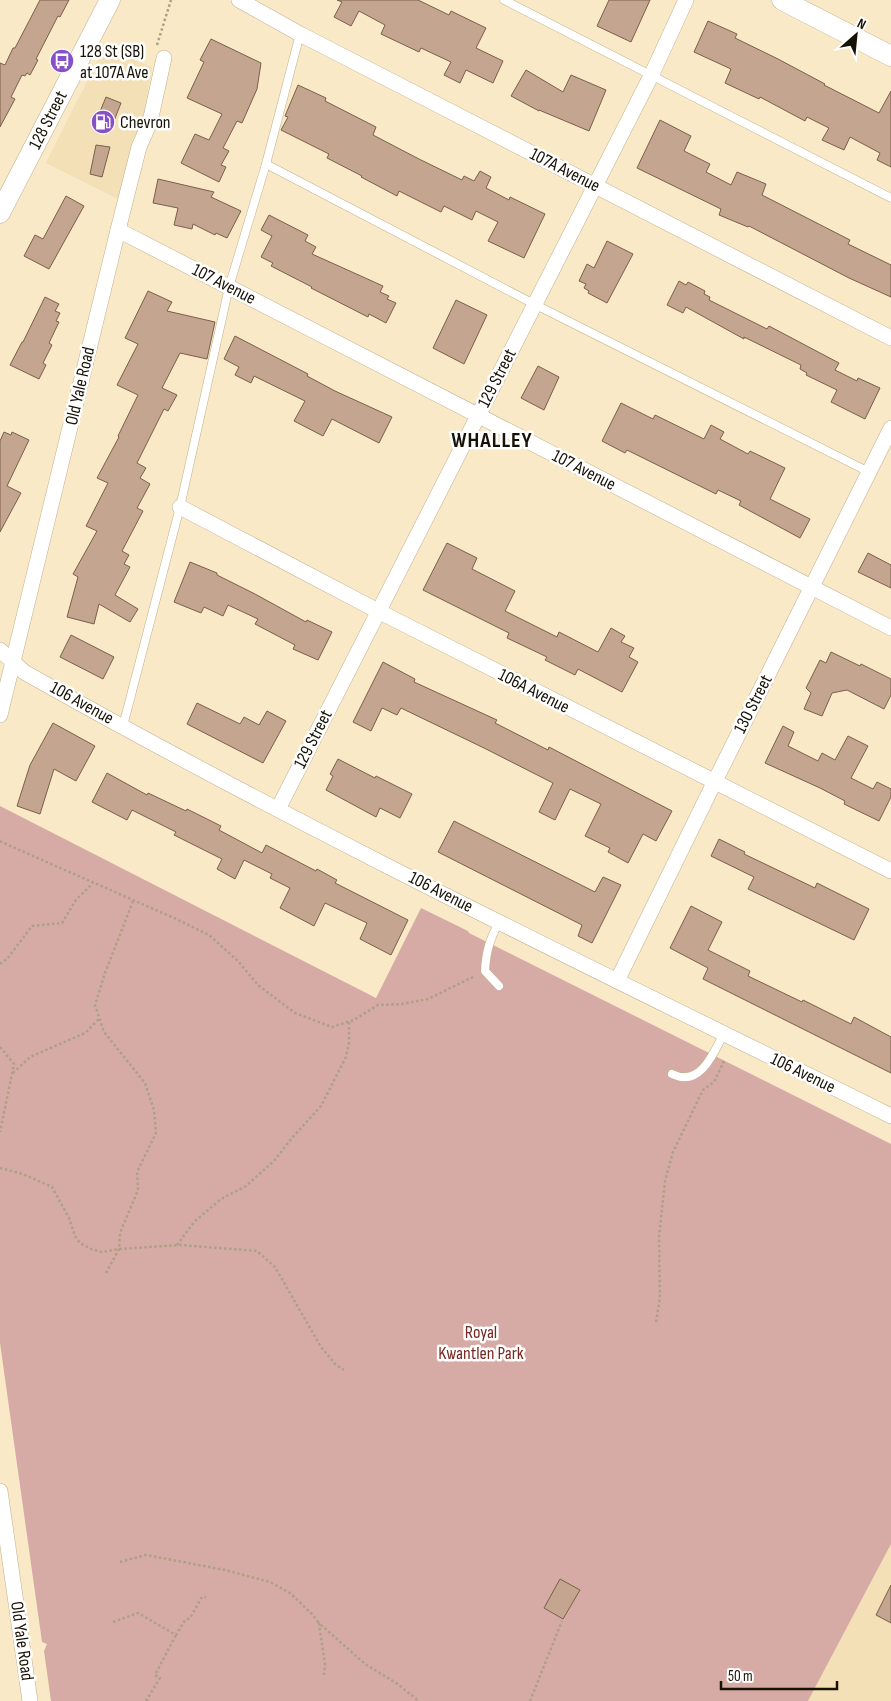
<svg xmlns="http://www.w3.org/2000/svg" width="891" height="1701" font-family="'Sofia Sans Condensed',sans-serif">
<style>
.built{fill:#f3e0b7}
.green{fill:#d7aba5}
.building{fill:#c4a58f;stroke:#7b5f4a}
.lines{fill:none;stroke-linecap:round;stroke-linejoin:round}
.lane-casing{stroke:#c1b190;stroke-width:9}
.street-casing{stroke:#c1b190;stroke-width:16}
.secondary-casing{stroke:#c1b190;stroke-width:21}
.path{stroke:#aca085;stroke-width:2.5;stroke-dasharray:2.5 2.5;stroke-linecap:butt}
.lane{stroke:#fff;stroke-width:8}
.street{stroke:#fff;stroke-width:15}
.secondary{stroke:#fff;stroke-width:20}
.labels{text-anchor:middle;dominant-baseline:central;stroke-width:5;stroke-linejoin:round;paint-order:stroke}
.poi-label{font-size:18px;fill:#171206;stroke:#fff;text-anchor:start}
.street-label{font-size:18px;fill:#171206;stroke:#fff}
.park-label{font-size:18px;fill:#772922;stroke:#fff}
.district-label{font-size:22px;font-weight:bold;letter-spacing:1px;fill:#171206;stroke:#fff}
</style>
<rect width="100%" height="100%" fill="#f9e9c7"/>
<g class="built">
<path d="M104,48L152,67L128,204L46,163Z"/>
<path d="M891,1544V1701H808L850,1622Z"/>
</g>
<path class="green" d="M0,806L376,998L421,908L468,931L469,933L891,1144V1544L808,1701H51L44,1651L47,1644L42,1642L0,1343Z"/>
<g class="building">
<path d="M40,0H69L60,17L58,16L36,59L38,60L30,75L27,73L25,76L22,75L11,97L15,99L0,127V63L5,65L13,48H15Z"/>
<path d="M337,0H418L449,15L451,11L486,28L476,48L503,61L493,83L466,70L460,83L444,75L451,62L421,48L419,52L381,34L385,25L359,11L351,26L334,17L342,2Z"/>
<path d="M609,0H650L631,42L597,26Z"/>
<path d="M708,21L737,34L735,38L778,59L825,84L824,85L879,113L891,91V167L877,160L880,153L850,137L844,150L822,140L829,128L807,117L805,121L760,97L759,99L725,83L731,69L694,52Z"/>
<path d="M211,39L261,63L257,89L242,123L237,121L223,148L229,151L221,165L226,167L219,182L181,163L195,134L209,140L222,114L187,98L204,62L200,60Z"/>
<path d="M526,70L563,92L571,75L606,90L589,131L539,110V111L511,96Z"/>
<path d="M298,85L326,98L325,101L376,127L373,135L419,159L462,180L464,176L474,181L480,171L491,177L486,188L509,200L510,197L545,214L524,258L488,241L498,222L476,211L472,220L444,206L441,212L399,191L397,196L361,177L362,176L327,158L329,154L281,130L288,117L285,116Z"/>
<path d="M106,97L121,103L110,131L94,126Z"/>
<path d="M660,120L691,136L684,151L710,164L706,172L731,185L737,172L766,184L762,195L850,240L848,244L891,265V297L849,278L749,226L748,227L719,215L721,209L637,168Z"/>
<path d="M96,145L110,147L102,177L90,174Z"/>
<path d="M158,179L214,192L211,197L241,211L227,238L216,233L215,235L193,224L192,229L174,225L178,208L153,203Z"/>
<path d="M66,196L84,206L49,269L24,256L35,235L43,239Z"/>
<path d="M269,215L308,235L305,241L316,247L312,254L383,286L380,292L389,296L387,299L396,303L386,323L369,314L368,317L311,288L312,287L271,266L273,263L261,257L272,236L261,230Z"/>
<path d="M607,241L633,254L607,303L588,293L589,291L584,288L586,284L579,281L587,264L594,268Z"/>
<path d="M679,281L686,285L688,282L705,291L704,294L710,297L709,300L767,329L769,326L839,363L835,370L857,381L858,378L880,388L865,419L831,402L837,390L806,375L807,373L800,369L801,365L744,337V339L686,307L683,313L667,305Z"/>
<path d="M148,291L172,302L167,311L215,322L207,359L180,353L162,388L177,395L168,411L164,409L137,463L146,468L140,478L150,484L137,508L143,511L122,551L129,555L124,564L130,567L115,595L138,609L130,622L99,604L94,624L67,617L78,577L73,574L97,531L86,526L108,483L97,478L119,437L118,436L138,395L117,385L138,344L125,338Z"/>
<path d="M45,297L59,304L55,311L60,313L56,321L59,322L49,343L52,345L43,363L46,365L39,379L10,365L22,342H23Z"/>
<path d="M456,300L487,315L464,364L433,348Z"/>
<path d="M235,336L308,374L307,376L335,391L392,417L379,443L332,419L323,436L294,421L305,401L254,376L251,383L235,375L239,367L224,359Z"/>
<path d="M538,366L559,377L544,410L521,398Z"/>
<path d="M621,403L653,419L655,415L704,439L711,425L724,432L720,439L748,454L750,451L785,468L770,499L810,519L800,538L739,505L741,501L718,490L716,494L627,450L625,453L602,441Z"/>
<path d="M4,432L11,435L12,432L29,440L7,486L21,493L0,532V441Z"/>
<path d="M447,543L477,558L472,569L515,591L505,611L557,637L559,632L598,652L611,628L625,636L621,642L634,648L629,657L638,662L622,692L578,669L575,675L545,660L547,657L507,638L509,633L423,590Z"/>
<path d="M868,553L891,565V588L858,572Z"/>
<path d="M190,562L217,573V575L255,594L306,622L307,620L332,632L318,660L293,649L295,645L255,624L258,619L228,605L223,616L204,607L201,613L174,602Z"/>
<path d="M71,635L114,657L103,679L60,657Z"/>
<path d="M831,652L860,666L861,664L891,679V695L884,709L847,690L832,693L822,716L804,709L811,693L806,688L820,660L826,663Z"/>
<path d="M383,662L415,679L414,682L497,720L495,723L548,750L549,747L672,811L656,841L643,834L628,863L608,852L610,848L585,836L601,804L570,789L555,820L539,812L553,783L484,748L401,708L397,715L382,708L371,731L353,722Z"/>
<path d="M197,703L240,724L244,717L259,725L267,711L286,721L263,763L187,724Z"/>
<path d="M53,723L95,746L76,781L54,769L40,814L17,806L30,765Z"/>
<path d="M783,726L794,732L788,746L818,761L822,753L835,760L848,736L868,746L851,778L873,789L877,782L891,789V797L879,821L844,804L845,801L820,788L765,763Z"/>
<path d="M338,759L375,778L376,776L412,794L400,818L380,808L376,817L326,790L333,776L330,774Z"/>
<path d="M107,773L147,795L148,793L186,811L187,809L221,826L219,830L262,853L266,845L316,871L317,869L337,880L335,883L408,920L391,955L360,939L367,923L325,903L314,926L280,908L290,888L270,878L272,874L244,860L235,879L217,869L222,859L174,835L176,832L132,810L127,820L92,802Z"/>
<path d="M454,821L595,892L603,877L621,885L592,943L578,936L582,925L438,852Z"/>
<path d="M719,839L745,852L744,854L815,888L817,883L869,909L854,940L748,889L754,877L711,856Z"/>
<path d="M691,906L722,922L708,950L750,971L748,976L802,1002L803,1000L851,1024L854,1017L891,1037V1073L703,979L708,968L670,948Z"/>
<path d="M560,1579L580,1590L563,1619L544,1608Z"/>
<path d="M891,1585V1623L876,1615Z"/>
</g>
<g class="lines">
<g class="lane-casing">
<g id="lane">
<path d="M504,0L891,198"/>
<path d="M266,164L534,304L869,472"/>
<path d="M123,726L180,507L229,287L266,164L300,34"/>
<path d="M499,986L485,971C486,951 490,939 499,922"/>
<path d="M672,1074C700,1088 714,1053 724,1033"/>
</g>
</g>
<g class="street-casing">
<g id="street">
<path d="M239,0L300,34L891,338"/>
<path d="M118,230L891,628"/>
<path d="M180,507L378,611L891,871"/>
<path d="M0,650L24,672C307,832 600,972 891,1116"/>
<path d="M0,715L118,230L139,147L150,122L164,58"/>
<path d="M278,809L651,76L686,0"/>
<path d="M617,981L714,783L891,428"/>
<path d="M0,1491L30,1701"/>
</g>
</g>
<g class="secondary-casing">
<g id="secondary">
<path d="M782,0L891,56"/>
<path d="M0,213L110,0"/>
</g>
</g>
<g class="path">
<path d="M157,45L171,0"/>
<path d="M0,841L8,845L174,918L209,935L238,961L258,985L295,1013L332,1027L354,1020L378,1005L402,1004L428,999L475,976"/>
<path d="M0,964L7,959L32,926L62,923L76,900L93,883"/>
<path d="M0,1047L14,1064L0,1132"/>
<path d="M13,1073L30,1057L85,1033L99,1019"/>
<path d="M0,1168L23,1174L52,1187L69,1218L75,1236L80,1243L91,1249L102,1252L119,1249L180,1245L257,1251L275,1267L321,1347L336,1365L344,1370"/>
<path d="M177,1245L194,1222L221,1199L246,1186L274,1161L292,1138L321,1106L346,1057L349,1042V1022"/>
<path d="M106,1273L119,1249L120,1233L138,1190L137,1172L156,1133L154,1110L145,1083L104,1032L95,1005L105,973L133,901"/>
<path d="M656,1322L660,1298L659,1237L665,1181L673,1152L703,1090L714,1082L725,1059"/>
<path d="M120,1562L146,1555L225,1570L270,1582L290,1593L312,1614L319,1623"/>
<path d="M113,1622L138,1613L176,1635L185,1620L190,1618L202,1597H206"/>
<path d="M324,1675L325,1665L319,1623L365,1664L396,1683L419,1701"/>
<path d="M146,1701L160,1678L155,1675L176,1635"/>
<path d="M530,1701L562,1621"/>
</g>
<use href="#lane" class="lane"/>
<use href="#street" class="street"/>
<use href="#secondary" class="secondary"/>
</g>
<defs>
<g id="bus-disc" transform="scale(1.25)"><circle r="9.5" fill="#8850c7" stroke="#fff"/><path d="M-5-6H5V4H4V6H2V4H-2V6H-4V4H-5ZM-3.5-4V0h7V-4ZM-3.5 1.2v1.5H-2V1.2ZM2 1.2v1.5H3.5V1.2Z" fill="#fff"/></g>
<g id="fuel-disc" transform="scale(1.25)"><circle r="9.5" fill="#8850c7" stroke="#fff"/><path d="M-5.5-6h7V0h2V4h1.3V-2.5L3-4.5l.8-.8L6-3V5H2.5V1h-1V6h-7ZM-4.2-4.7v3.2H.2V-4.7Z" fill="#fff"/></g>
</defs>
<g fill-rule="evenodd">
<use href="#bus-disc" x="62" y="61"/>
<use href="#fuel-disc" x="103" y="122"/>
</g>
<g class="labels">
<g class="poi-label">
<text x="80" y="51">128 St (SB)<tspan x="80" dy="21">at 107A Ave</tspan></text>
<text x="120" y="122">Chevron</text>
</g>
<g class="street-label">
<text transform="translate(48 120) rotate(-63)">128 Street</text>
<text transform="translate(565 170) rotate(27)">107A Avenue</text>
<text transform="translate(224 284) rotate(27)">107 Avenue</text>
<text transform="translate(497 378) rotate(-63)">129 Street</text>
<text transform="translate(80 386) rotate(-77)">Old Yale Road</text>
<text transform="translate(584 470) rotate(27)">107 Avenue</text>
<text transform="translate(534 691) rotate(27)">106A Avenue</text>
<text transform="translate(82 703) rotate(29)">106 Avenue</text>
<text transform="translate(753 704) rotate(-63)">130 Street</text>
<text transform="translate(313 739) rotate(-63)">129 Street</text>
<text transform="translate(441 892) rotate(27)">106 Avenue</text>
<text transform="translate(803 1073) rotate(26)">106 Avenue</text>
<text transform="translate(22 1641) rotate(82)">Old Yale Road</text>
</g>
<g class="park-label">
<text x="481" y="1332">Royal<tspan x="481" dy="21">Kwantlen Park</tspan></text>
</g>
<g class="district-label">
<text x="492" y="440">WHALLEY</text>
</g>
</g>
<g transform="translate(856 35) rotate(27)" stroke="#ffffff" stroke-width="4" paint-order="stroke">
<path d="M0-4L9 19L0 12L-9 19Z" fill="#171206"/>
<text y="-8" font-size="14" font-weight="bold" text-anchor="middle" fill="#171206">N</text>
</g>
<path d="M721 1681v8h116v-8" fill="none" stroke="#171206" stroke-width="2.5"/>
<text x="728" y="1681" font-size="15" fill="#171206" stroke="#ffffff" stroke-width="4" paint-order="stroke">50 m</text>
</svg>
